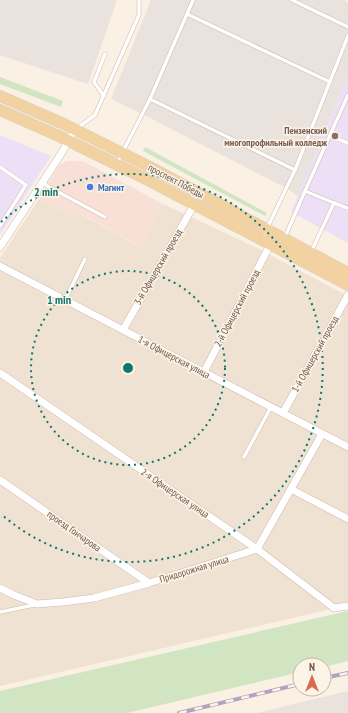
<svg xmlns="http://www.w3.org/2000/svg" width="348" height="713" font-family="'PT Sans Narrow',sans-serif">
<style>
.residential{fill:#f0e2d2}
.commercial{fill:#f9e0d7}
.industrial{fill:#e9e2dd}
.education{fill:#ede0f6}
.green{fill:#d2e5c3}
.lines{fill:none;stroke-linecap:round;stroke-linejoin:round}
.service-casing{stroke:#ccbaad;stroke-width:4.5}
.minor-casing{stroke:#ccbaad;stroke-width:8}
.primary-casing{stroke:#d7d0cd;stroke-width:12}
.service{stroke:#fff;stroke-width:3.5}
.minor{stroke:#fff;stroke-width:7}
.primary{stroke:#f2d2a1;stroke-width:11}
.rail-casing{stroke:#b2a3c1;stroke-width:4}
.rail{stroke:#fdf4e8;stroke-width:2.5;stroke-dasharray:8;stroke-linecap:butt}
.ring{fill:none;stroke:#0f766e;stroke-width:2;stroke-dasharray:2 4}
.education-dot{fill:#8d6e63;stroke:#fdf4e8;stroke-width:1.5}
.shop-dot{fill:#3f7fe0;stroke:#fdf4e8;stroke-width:1.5}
.labels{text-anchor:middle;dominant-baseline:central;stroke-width:3;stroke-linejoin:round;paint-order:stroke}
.education-label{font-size:10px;font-weight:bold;fill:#785e54;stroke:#fdf4e8;text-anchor:end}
.street-label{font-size:10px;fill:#6f574c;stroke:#fdf4e8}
.shop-label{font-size:10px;font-weight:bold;fill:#366cbe;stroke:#fdf4e8;text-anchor:start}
.centre{fill:#0f766e;stroke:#fdf4e8;stroke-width:2}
.ring-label{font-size:12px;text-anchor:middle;font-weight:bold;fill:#0f766e;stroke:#fdf4e8;stroke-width:3;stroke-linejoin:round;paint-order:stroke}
</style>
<rect width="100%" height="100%" fill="#faf0e3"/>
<path class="residential" d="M39,199L73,218L77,212L140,247L163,204L255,247L348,296V605L0,686V258Z"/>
<path class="commercial" d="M67,161H83L163,204L141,247L78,212L73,218L39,199L59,165Z"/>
<g class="industrial">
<path d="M0,0H117L88,84L0,55Z"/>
<path d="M151,0H344L348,3V76L298,196L286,188L142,114L111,99Z"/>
<path d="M348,691V713H257Z"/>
</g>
<g class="education">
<path d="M348,76V243L291,212Z"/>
<path d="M0,135L51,156L0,235Z"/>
</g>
<g class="green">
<path d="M0,77L63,101L61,107L0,84Z"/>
<path d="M145,147L267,213L265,216L143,151Z"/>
<path d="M348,611V661L324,667V665H300V672L127,713H0V691Z"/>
</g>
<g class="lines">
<g class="service-casing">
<g id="service">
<path d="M292,0L348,27"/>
<path d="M187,14L330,82"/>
<path d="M104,96L94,82L105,54"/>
<path d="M150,99L295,170"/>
<path d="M76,129L95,115L139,15V0"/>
<path d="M330,136L348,143"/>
<path d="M117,163L150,99L193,0"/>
<path d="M0,167L26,185L0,226"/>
<path d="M42,182L49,187L105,217"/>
<path d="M334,203L348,208"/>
<path d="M285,237L305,191"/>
<path d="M262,239L295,170L348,36"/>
<path d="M311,252L334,203L305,191L348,95"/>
<path d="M65,300L85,259"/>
<path d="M244,457L271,407"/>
<path d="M0,612L34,605"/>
</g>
</g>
<g class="minor-casing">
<g id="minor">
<path d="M0,247L61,154L75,129"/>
<path d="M0,266L348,447"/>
<path d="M123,330L194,205"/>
<path d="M204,372L270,245"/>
<path d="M0,373L257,549L334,608L348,606"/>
<path d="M283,413L348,295"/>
<path d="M0,480L149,583"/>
<path d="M291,489L348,519"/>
<path d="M0,588L14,595L37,604L63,602L94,598L149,583L257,549L322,434"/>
</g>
</g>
<g class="primary-casing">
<g id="primary">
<path d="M0,96L66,125L150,167L348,273"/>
<path d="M0,110L61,137L144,178L348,285"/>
</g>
</g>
<use href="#service" class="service"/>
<use href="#minor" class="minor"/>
<use href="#primary" class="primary"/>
<g class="rail-casing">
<g id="rail">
<path d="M324,678L348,673"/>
<path d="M179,713L300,684"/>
</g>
</g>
<use href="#rail" class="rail"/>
</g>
<g class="ring">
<circle cx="128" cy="368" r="97"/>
<path d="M1 222A194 194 0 1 1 1 514"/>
</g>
<circle class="education-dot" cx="335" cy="136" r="4"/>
<circle class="shop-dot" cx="90" cy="187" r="4"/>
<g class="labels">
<g class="education-label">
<text x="327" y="130">Пензенский<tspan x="327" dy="12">многопрофильный колледж</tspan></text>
</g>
<g class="street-label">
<text transform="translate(176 181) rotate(28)">проспект Победы</text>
<text transform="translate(158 267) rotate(-60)">3-й Офицерский проезд</text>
<text transform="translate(237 308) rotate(-62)">2-й Офицерский проезд</text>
<text transform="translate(315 354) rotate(-61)">1-й Офицерский проезд</text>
<text transform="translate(174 357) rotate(28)">1-я Офицерская улица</text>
<text transform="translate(175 493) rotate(34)">2-я Офицерская улица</text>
<text transform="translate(74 531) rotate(35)">проезд Гончарова</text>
<text transform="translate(194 569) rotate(-17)">Придорожная улица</text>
</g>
<g class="shop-label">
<text x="98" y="187">Магнит</text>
</g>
</g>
<circle cx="128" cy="368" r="6" class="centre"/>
<g class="ring-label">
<text x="46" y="196">2 min</text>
<text x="59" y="304">1 min</text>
</g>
<g transform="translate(312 677)"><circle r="19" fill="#fdf4e8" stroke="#c4b5aa"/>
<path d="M0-3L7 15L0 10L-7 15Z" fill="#d86d53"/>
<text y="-6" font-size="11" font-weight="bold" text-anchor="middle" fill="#6f574c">N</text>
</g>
</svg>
